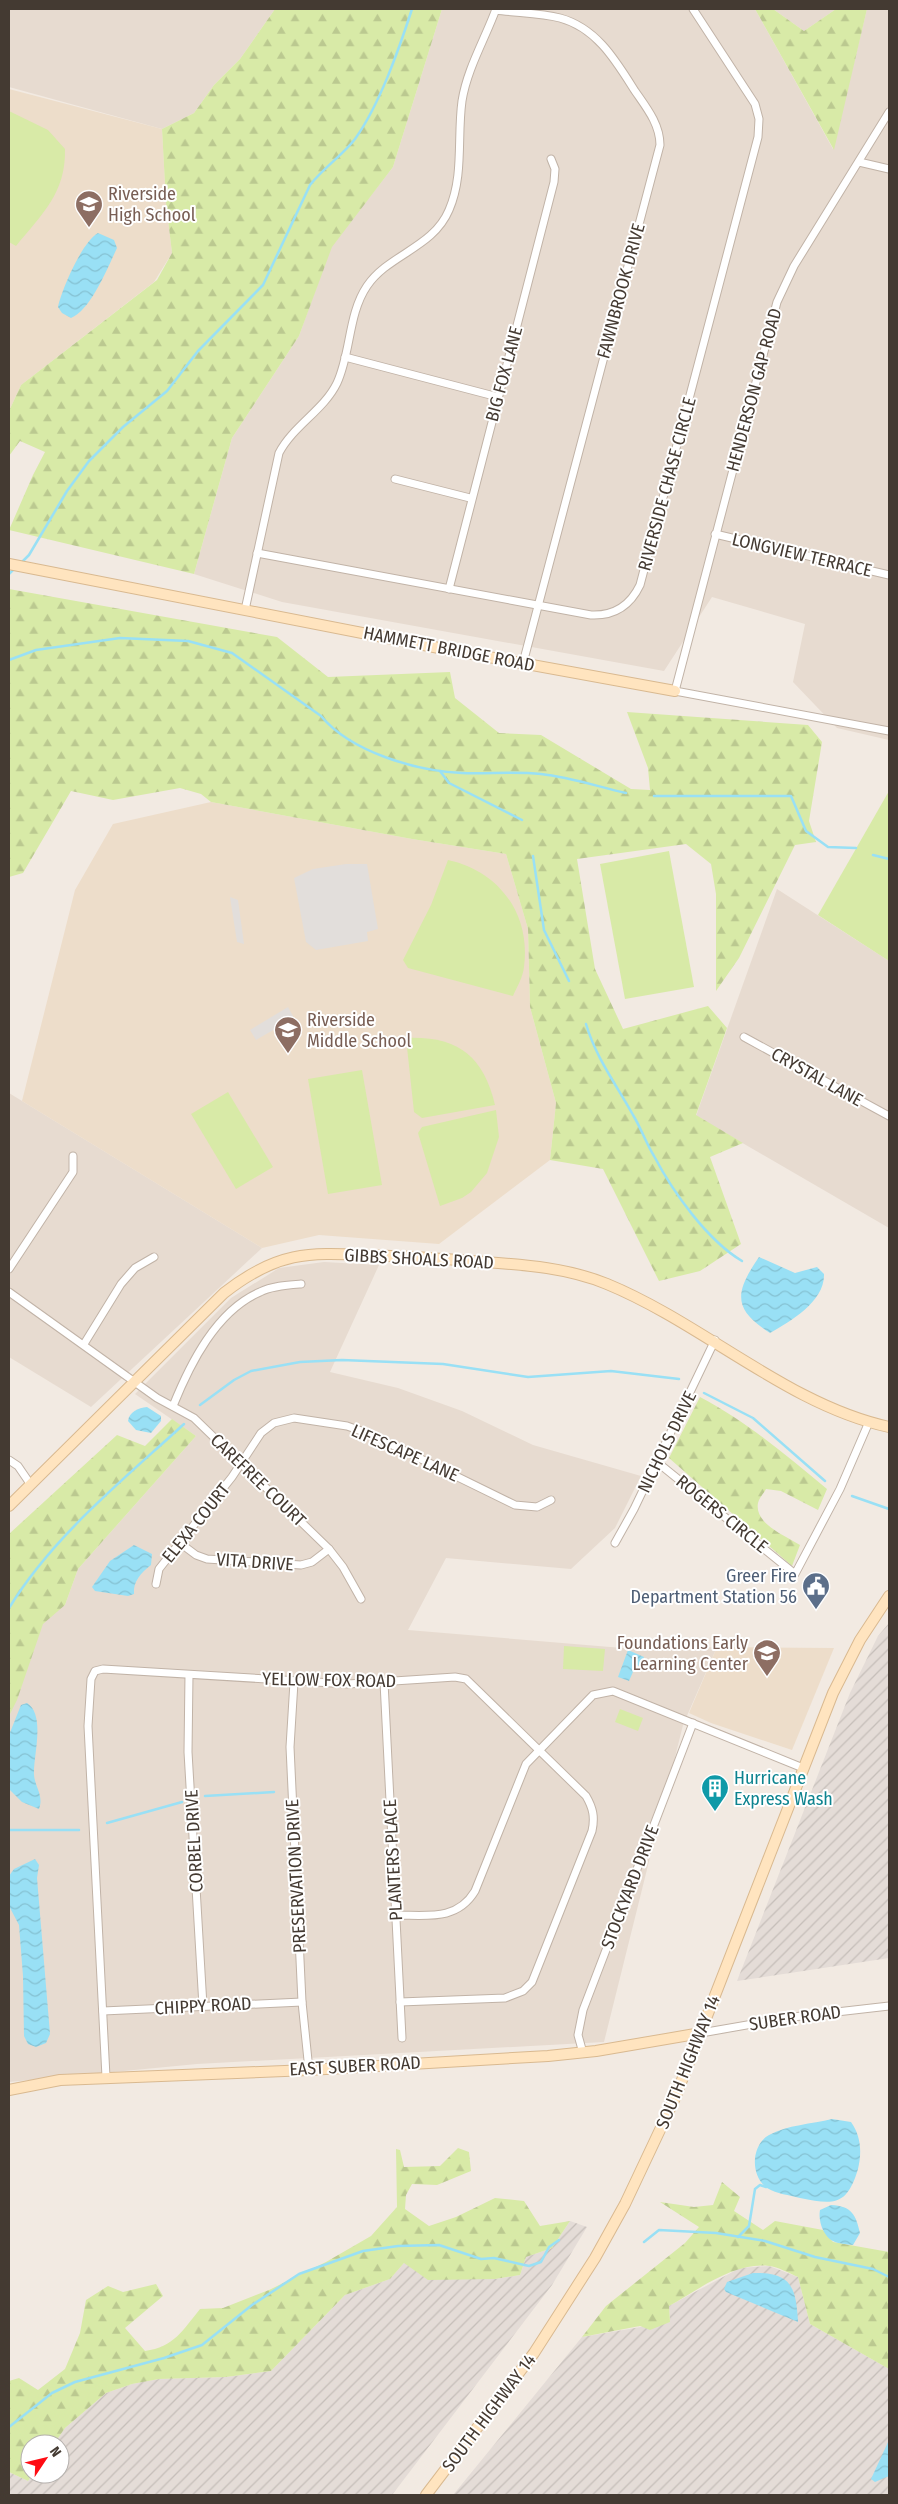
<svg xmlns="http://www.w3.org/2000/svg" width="898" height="2504" font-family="'Fira Sans Condensed',sans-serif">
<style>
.residential{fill:#e7dbd0}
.industrial{fill:url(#industrial-furrows)}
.education{fill:#edddca}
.green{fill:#d8eaa7}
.forest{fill:url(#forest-firs)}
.parking{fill:#e2dedb}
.water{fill:url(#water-waves)}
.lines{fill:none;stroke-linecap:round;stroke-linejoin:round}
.stream{stroke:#99e0f5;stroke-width:2.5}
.street-casing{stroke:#c1b3a7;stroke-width:9}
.secondary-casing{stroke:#d9b990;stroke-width:12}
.street{stroke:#fff;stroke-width:7}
.secondary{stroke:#ffe4bf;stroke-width:10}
.labels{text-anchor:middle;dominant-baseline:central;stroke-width:4;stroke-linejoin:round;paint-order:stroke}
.education-label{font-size:18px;fill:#785e54;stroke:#fff;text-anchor:start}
.street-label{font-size:18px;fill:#443a32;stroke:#fff}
.service-label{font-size:18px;fill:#4e5e75;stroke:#fff;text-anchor:end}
.culture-label{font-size:18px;fill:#0d838f;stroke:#fff;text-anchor:start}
</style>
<defs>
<pattern id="industrial-furrows" width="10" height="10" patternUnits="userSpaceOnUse" patternTransform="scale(1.25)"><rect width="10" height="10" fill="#e4dcd7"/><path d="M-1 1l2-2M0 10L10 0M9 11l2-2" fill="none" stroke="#c5beb9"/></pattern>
<pattern id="forest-firs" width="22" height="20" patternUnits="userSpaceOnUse" patternTransform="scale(1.25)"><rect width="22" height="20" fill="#d8eaa7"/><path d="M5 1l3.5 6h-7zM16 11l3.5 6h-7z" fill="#bbc990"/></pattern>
<pattern id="water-waves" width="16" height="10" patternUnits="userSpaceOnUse" patternTransform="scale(1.25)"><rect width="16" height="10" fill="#99e0f5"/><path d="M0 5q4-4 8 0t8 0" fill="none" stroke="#85c1d2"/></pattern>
</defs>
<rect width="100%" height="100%" fill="#f2eae2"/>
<g class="residential">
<path d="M9,9H275L240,59L214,85L194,113L162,129L9,87Z"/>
<path d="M442,9H755L833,149L867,9H889V740L837,728L793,682L805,624L712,597L664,671L282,602L194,574L232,438L299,336L331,247L393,167Z"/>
<path d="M773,9H836L804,31Z"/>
<path d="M777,889L889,961V1228L696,1116Z"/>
<path d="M9,1093L262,1248L91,1407L9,1357Z"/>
<path d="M324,1262L379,1265L330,1372L398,1388L462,1411L533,1445L641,1476L615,1528L571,1569L446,1558L408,1630L646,1650L717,1647L683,1725L604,2042L197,2064L9,2082V1627L65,1605L78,1569L196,1436L135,1394L231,1298L279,1268Z"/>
</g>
<g class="industrial">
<path d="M889,1623V1958L737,1981L850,1693L878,1636Z"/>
<path d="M570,2221L587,2227L552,2285L392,2495H9V2472L28,2481L33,2474H60V2444H54L65,2428L106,2393L132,2384L159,2379L226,2377L271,2371L345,2295L390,2279L404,2263L495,2279L520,2275L526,2257L552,2248Z"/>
<path d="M769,2266L798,2277L810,2324L889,2369V2495H453L582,2337L670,2322L669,2306L691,2294L740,2268Z"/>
</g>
<g class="education">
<path d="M9,89L162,129L166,203L172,253L154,282L21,385L9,411Z"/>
<path d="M211,802L412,839L506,854L528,929L530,1007L556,1103L550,1160L439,1244L319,1235L262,1248L22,1101L75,890L113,824Z"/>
<path d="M717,1647L834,1648L792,1750L711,1723L689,1713Z"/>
</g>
<g class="green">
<path d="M9,111L48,130L65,149C66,193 42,214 16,246L9,242Z"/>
<path d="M889,791V961L818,915Z"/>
<path d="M669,851L694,987L625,999L600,864Z"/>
<path d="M448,860C499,871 531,914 524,967C523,977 517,987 513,996L408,968L403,960L431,905Z"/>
<path d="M406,1038C457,1036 483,1055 495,1105L422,1118L414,1112Z"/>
<path d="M362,1070L382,1185L328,1194L308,1079Z"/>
<path d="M228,1092L273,1167L236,1189L191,1114Z"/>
<path d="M496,1110L499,1137L487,1173L471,1192L462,1198L440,1206L418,1133L422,1127Z"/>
<path d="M564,1646L605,1649L603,1671L563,1669Z"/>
<path d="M620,1709L643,1718L638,1731L615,1722Z"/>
</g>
<g class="forest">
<path d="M275,9H442L393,167L332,247L299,336L232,438L194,574L9,530L33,475L45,452L20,441L9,456V411L21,385L157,280L172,253L166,203L162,129L194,113L214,85L240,59Z"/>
<path d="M755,9H773L804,31L836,9H867L834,150Z"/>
<path d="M9,589L277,637L328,677L450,672L455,698L499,733L541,735L631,789L650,790L648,768L627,712L808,725L822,742L809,821L816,842L795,845L739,958L716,991V894L711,864L686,844L577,859L595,969L623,1029L708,1006L727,1028L696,1115L743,1143L710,1157L741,1244L700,1271L659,1281L603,1169L550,1160L556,1103L530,1007L528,929L506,854L412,839L211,802L201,794L180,788L113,800L71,791L23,873L9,877Z"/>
<path d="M700,1397C746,1421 787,1456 827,1489L818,1510L781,1491L766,1489C764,1493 759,1498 758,1503C754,1524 786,1536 800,1545L792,1566L669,1458Z"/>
<path d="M172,1419L196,1436L78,1569L65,1605L43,1624L17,1700L9,1716V1534L117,1435L145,1446Z"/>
<path d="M458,2148L469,2152L471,2171L437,2185L412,2184L406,2195L405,2209L429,2226L456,2217L495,2198L524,2201L540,2226L570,2221L552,2248L526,2257L520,2275L495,2279L428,2280L404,2263L390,2279L345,2295L271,2371L226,2377L159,2379L132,2384L106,2393L65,2428L54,2444H30V2474H33L28,2481L9,2472V2381L19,2378L38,2390L65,2369L80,2333L86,2300L108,2286L123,2292L156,2284L163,2296L125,2328L145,2351C174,2347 183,2330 200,2309L223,2308L269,2290L326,2262L371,2236L397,2207L396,2149L400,2150L404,2167L440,2166Z"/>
<path d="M722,2182L740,2197L734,2211L763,2230L775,2221L823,2230L833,2242L889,2252V2369L810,2324L798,2277C789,2273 778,2267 769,2266C734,2262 698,2290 669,2306L670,2322L650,2330L640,2326L582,2337L606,2306L685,2243L699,2227L660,2202L694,2207L713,2205Z"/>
</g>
<g class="parking">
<path d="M346,864H367L378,929L367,932L368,941L316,950L306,942L294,878L313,869Z"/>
<path d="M230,897L238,900L244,944L237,942Z"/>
<path d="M288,1007L294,1018L256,1040L250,1030Z"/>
</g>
<g class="water">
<path d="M98,233L114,240L117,248C108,267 91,310 71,318L62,313L58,307C62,289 82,242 98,233Z"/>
<path d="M759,1257L795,1273L817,1267L824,1274C825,1301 791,1321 770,1333C732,1309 735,1292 759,1257Z"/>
<path d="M147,1407L161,1416V1421L151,1433L136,1430L128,1421C129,1412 138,1408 147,1407Z"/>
<path d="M134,1545L152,1554L151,1565C141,1573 133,1581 134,1594L128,1596L95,1591L92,1587L110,1561Z"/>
<path d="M628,1650L644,1657L640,1666L636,1665L629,1681L618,1677Z"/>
<path d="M27,1703C46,1715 33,1756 34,1775C35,1787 44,1796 39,1809L22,1802L9,1789V1735L21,1705Z"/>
<path d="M35,1859L39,1865L37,1878L50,2034L46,2043L36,2047L28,2044L24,2036L23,1976L19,1925L9,1906V1876L14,1869Z"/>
<path d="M832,2119L851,2122C861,2136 862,2152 858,2169C847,2206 834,2205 800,2198C789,2195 777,2194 767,2188C750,2176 751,2145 769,2135C787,2125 812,2124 832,2119Z"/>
<path d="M831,2205C852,2206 856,2215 860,2233L853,2245C847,2244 838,2244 833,2241C823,2236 818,2220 820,2210Z"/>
<path d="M753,2273C792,2272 796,2288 798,2322L726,2292L724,2289L727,2282Z"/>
<path d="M889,2440V2476L875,2482L871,2479Z"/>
</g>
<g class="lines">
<g class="stream">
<path d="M21,563L29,555L67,491L89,461L123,427L167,391L198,351L263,285L310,185C324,167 343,155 355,139C380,104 399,49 412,9"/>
<path d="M9,574L15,568"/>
<path d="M9,660L36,650L120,638L188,641L232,653L321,716C351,752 416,771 462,773C488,774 515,771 541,774C570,777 599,787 626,793"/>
<path d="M440,771L449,783L522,820"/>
<path d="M654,796H791L806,831L828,847L856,848"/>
<path d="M873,855L889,859"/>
<path d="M533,856L544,930L569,981"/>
<path d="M586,1024C596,1058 616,1084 633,1115C641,1128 646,1143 654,1156C673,1192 707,1240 742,1261"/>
<path d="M704,1393L753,1418L825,1481"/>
<path d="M200,1405L234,1380L251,1371L300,1362L342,1360L443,1364L528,1377L611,1371L679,1379"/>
<path d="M852,1496L889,1509"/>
<path d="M9,1608C53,1536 123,1480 184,1424"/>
<path d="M205,1796L274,1792"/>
<path d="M107,1823L182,1802"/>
<path d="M9,1830H79"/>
<path d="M738,2237L749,2226L755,2189L760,2185L766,2187"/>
<path d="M644,2242L659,2230L716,2233L765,2241L815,2257L873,2269L889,2277"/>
<path d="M9,2427L52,2393L75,2382L164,2358L202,2345L252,2305L299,2274L363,2251L398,2246L439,2245L481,2259L494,2258L529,2266L541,2262L549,2247L559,2240"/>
</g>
<g class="street-casing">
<g id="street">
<path d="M496,10C517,13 540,13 560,18C597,28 616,61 635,91C646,107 660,124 660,145L523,663"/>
<path d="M889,112L794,266L777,302L675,691L889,731"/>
<path d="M859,162L889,169"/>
<path d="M345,357L498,397"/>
<path d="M395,479L470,498"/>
<path d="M715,534L889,575"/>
<path d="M257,553L591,615C614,616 630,606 640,585L758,137L759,119L755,104L693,9"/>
<path d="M449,589L554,182L555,169L551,159"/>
<path d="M245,610L279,453C293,426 324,410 337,383C351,353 348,314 367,286C389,254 433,248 449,210C464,176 457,137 462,101C467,69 485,39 496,9"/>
<path d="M744,1037L889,1116"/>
<path d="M9,1269L73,1172V1156"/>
<path d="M9,1292L157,1398L194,1418L329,1549L343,1567L361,1599"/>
<path d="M84,1344L121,1284L135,1268L154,1257"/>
<path d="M173,1406C190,1364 216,1311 260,1292C272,1286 288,1285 301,1284"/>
<path d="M9,1460L18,1466L31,1485"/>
<path d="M657,1462L795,1574L840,1489L869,1422"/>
<path d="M180,1543L196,1555L207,1559L301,1565L312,1562L329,1549"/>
<path d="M615,1543L634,1509L715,1340"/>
<path d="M156,1584L159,1569L232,1477L261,1433L274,1423L294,1418L347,1426L370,1434L515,1505L537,1507L551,1500"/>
<path d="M189,1675L188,1752L203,2006"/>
<path d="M294,1682L290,1747L302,2002L309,2070"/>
<path d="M384,1682L402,2038"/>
<path d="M396,1915C427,1915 457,1921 475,1891L526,1764L593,1695L613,1691L803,1768"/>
<path d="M103,2011L302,2002"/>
<path d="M701,2033L793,2017L889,2006"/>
<path d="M583,2053L578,2035L583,2010L693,1723"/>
<path d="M106,2077L88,1726L91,1679L95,1671L103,1669L348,1684L455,1677L466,1679L586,1796C593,1808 595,1817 592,1831L532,1982L523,1991L505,1998L400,2002"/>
</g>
</g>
<g class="secondary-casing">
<g id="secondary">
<path d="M9,564L439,648L675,691"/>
<path d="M9,1506L224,1293C285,1245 318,1254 391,1256C423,1257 454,1260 485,1262C527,1265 568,1268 607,1284C704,1324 788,1405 889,1427"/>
<path d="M9,2090L60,2080L309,2070L548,2056L596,2051L701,2033"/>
<path d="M426,2495L534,2353L595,2258L625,2204L675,2098L833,1693L860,1640L889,1596"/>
</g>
</g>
<use href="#street" class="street"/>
<use href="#secondary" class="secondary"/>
</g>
<defs>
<g id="school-pin" transform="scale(1.4375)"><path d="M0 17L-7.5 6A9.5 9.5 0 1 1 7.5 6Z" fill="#8d6e63" stroke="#fff"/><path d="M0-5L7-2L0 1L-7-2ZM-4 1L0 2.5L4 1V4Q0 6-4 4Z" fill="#fff"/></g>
<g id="civic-pin" transform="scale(1.4375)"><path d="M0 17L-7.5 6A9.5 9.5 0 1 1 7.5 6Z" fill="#5c6f8a" stroke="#fff"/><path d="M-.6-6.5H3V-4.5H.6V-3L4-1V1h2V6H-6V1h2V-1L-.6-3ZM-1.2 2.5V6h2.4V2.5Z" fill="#fff"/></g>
<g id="building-pin" transform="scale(1.4375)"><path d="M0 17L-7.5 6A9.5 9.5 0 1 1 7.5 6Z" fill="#0f9aa8" stroke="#fff"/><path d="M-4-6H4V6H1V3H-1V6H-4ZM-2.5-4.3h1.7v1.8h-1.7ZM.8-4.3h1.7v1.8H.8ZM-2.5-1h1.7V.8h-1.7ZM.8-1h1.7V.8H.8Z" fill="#fff"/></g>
</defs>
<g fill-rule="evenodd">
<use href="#school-pin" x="89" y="204"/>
<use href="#school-pin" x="288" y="1030"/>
<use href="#civic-pin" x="816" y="1586"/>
<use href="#school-pin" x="767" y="1653"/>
<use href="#building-pin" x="715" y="1788"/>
</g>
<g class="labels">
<g class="education-label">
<text x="108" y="194">Riverside<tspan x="108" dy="21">High School</tspan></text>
<text x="307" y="1020">Riverside<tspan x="307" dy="21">Middle School</tspan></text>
<text x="748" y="1643" text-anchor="end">Foundations Early<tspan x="748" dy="21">Learning Center</tspan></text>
</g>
<g class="street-label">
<text transform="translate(621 291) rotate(-75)">FAWNBROOK DRIVE</text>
<text transform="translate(504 374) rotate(-75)">BIG FOX LANE</text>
<text transform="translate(754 390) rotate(-75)">HENDERSON GAP ROAD</text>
<text transform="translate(667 484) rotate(-75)">RIVERSIDE CHASE CIRCLE</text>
<text transform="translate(802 555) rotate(13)">LONGVIEW TERRACE</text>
<text transform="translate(449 649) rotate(11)">HAMMETT BRIDGE ROAD</text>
<text transform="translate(817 1077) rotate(29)">CRYSTAL LANE</text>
<text transform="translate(419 1259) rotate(3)">GIBBS SHOALS ROAD</text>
<text transform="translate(667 1442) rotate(-64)">NICHOLS DRIVE</text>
<text transform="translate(405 1453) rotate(24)">LIFESCAPE LANE</text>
<text transform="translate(258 1480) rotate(44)">CAREFREE COURT</text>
<text transform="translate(722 1514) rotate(39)">ROGERS CIRCLE</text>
<text transform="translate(196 1523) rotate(-51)">ELEXA COURT</text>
<text transform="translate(255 1562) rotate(4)">VITA DRIVE</text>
<text transform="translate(329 1680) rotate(1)">YELLOW FOX ROAD</text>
<text transform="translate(194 1841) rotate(-93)">CORBEL DRIVE</text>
<text transform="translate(393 1860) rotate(-93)">PLANTERS PLACE</text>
<text transform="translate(296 1876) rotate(-93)">PRESERVATION DRIVE</text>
<text transform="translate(630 1887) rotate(-69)">STOCKYARD DRIVE</text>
<text transform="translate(203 2006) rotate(-3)">CHIPPY ROAD</text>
<text transform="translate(795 2018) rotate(-8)">SUBER ROAD</text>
<text transform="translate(688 2062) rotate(-68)">SOUTH HIGHWAY 14</text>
<text transform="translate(355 2066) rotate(-3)">EAST SUBER ROAD</text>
<text transform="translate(489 2413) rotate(-53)">SOUTH HIGHWAY 14</text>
</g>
<g class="service-label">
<text x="797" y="1576">Greer Fire<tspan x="797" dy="21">Department Station 56</tspan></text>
</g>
<g class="culture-label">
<text x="734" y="1778">Hurricane<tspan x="734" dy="21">Express Wash</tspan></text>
</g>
</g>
<rect width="898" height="2504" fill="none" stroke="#443a32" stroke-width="20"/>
<g transform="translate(45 2459) rotate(55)"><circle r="24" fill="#ffffff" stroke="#b4b0ad"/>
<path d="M0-4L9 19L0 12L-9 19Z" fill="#ff0c13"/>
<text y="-8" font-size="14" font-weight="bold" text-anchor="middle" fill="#443a32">N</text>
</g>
</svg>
